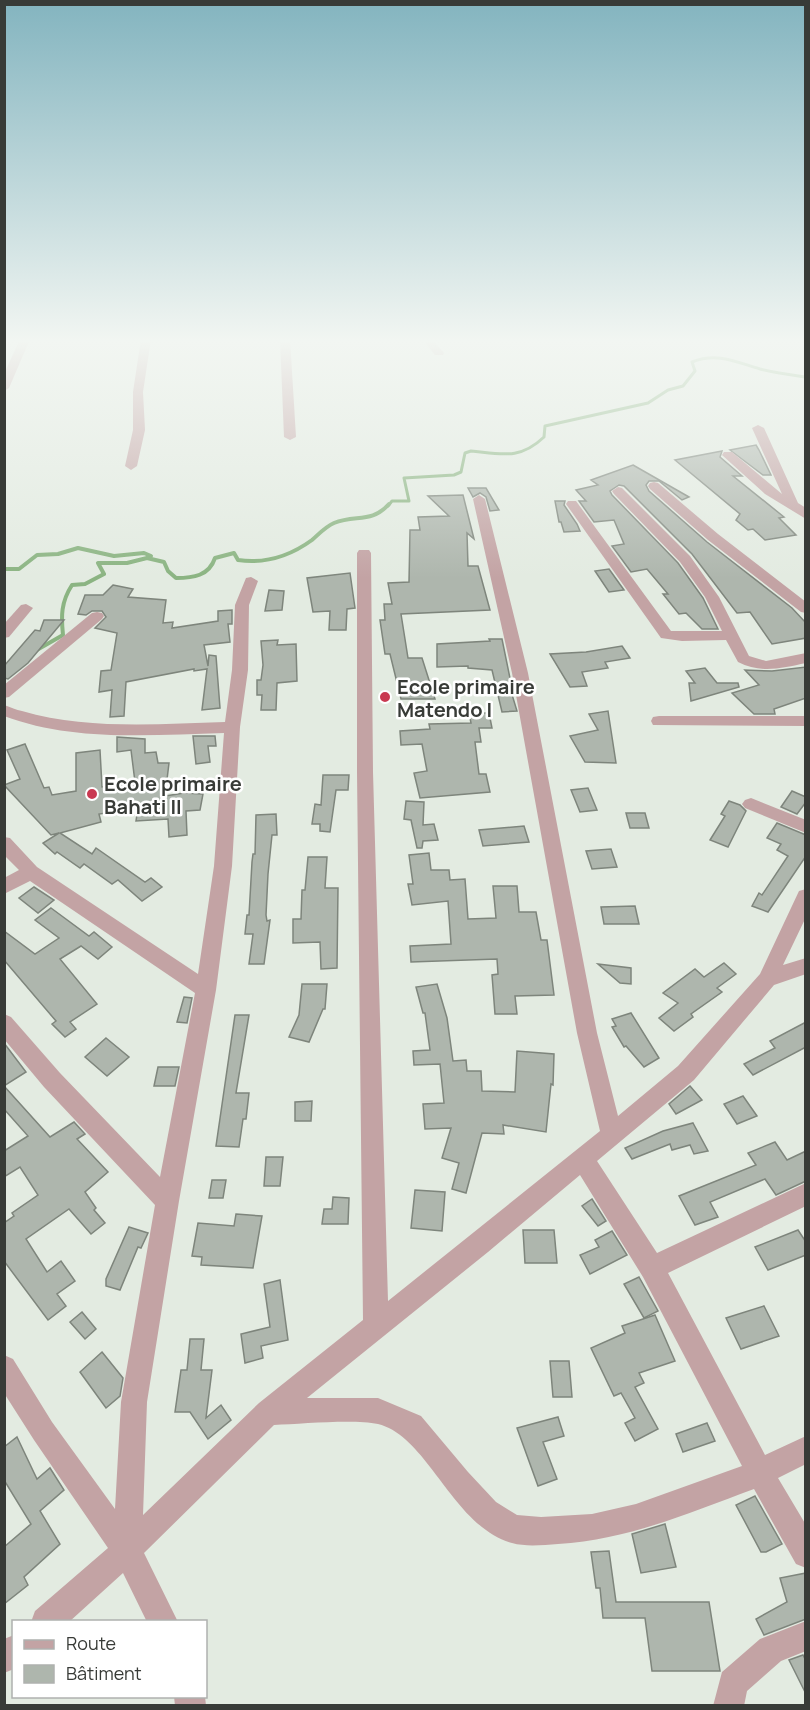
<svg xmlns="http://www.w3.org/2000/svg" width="810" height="1710" font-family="Manrope,sans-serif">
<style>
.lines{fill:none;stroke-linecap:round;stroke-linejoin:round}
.stream-far1{stroke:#8bb482;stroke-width:3}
.stream{stroke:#8bb482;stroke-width:4}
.building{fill:#aeb6ad;stroke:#7e857c;stroke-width:1.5}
.street{fill:#c3a3a4;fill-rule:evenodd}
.poi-dot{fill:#c93951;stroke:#fff;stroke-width:2}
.labels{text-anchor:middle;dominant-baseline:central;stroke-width:5;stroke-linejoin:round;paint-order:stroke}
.poi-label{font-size:20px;font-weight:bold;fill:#383b37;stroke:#fff;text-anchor:start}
</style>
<rect width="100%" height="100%" fill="#e3ebe1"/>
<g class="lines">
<path class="stream-far1" d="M388,506L392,501H409L404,478L454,475L461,472L465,453L471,451C502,454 520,460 544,437L545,426L648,403L668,390L683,386L695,371L692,362C717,352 736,362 760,369C775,373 791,375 806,377"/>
<g class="stream">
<path d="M4,569H19L37,555L58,554L78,548L114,556L144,553L151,556"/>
<path d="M35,651L63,635C61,616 61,602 72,585L85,584L104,574L98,563H127L147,558L164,562L168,571L176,578C193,578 209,576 215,558L234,553L238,560C265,564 290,556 312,540C319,534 325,527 334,523C356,514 371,524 389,504"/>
</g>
</g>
<g class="building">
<path d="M756,445L759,450L771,475H763L730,450Z"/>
<path d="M722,451L720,457L742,476H733L784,517L779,518L796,535L765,540L753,529L748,530L736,520L740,514L675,460Z"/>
<path d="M633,465L689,497L682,500L659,481H649L646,485L649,491L707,542L792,608L806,623V638L772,644L750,612L737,613L692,554L624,486L619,485L610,491L612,495L678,563L703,598L718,629H702L686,613L679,614L663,594H668L647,569L631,572L612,546L624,544L614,520L594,522L579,501H586L576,490L598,485L591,480Z"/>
<path d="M468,488H486L499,510L490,511L486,497L480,493L473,497Z"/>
<path d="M463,495L474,539L467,533L468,566H478L490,610L401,614L408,658H422L435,699H401L390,654H385L380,620H385L384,604H392L388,583L409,582L410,530H420L418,517L449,516L428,496Z"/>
<path d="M555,501H565L564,505L577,524L580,531L564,532L561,522H559Z"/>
<path d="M609,569L624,590L609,592L595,571Z"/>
<path d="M350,573L355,608L347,609L346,630H329L330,611L313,612L307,578Z"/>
<path d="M113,585L133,589L128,597L166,600L163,623L173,622L172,628L218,621V611L232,610V624H228L230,642L204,645L208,666L209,655L216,656L220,708L202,710L207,669L194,671V669L126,682L124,716L110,717L112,690L99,692L101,671L111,670L117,633L95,628L106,617L102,611H92L86,615L78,614L85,595H103Z"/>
<path d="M269,590L284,591L282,610L265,611Z"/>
<path d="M44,620H64L28,663L8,679L4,678V666L35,630L40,631Z"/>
<path d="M489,639H502L512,688H510L517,711L502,712L492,670L468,668V666L437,667V644L490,641Z"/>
<path d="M278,640L277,645L296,644L297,681L277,683L276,710H261L262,695H257V680H261L263,665L261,641Z"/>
<path d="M622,646L630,658L605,662L608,668L582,672L587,686L570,687L550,654L586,652Z"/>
<path d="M806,667V698L774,709L775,714H754L732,693L759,685L745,670L772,671Z"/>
<path d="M705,668L717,683H738L739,687L691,701L689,683H695L686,671Z"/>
<path d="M608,711L616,763L585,762L570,736L598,730L589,714Z"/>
<path d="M469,713H489L492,728H479L481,742H475L479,774H486L490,792L420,798L414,773L427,771L422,744L401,745L400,731L430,729L429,724L471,723Z"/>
<path d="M193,736H215L216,746H208L210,762L196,764Z"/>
<path d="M117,737L145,739V753L156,752L158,763H169L165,796L184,793L203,794L200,810L186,811L187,835L169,837L168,819L136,821L138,808L99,814L101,822L60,833L92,854L96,848L145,882L151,878L162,887L142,901L118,880L112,884L84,864L80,868L57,852L55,854L43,843L59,833L51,835L4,785L20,779L7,750L25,744L44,788L49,787L52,795L76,791V753L100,750L102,787L135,782L131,750L117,752Z"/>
<path d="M323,775H349L348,790H336L330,832L320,831V824H312L315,804L321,805Z"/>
<path d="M588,788L597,810L580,812L571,790Z"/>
<path d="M792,791L806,797V802L797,814L781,807Z"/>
<path d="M406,801L424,802L423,825L434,824L438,840L423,841L422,848H417L411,820L404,819Z"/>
<path d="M729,801L740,805L746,811L728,847L710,840L725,816L721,814Z"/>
<path d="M626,813H645L649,828H630Z"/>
<path d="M276,814L277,835H272L268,874L266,915L267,921L270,920L264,964H249L253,934H245L247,915H249L252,862L253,854H255L256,815Z"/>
<path d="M777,823L806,835V856L768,912L752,906L759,893L762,895L788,856L777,850L781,844L767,838Z"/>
<path d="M524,826L529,842L483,846L479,830Z"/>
<path d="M611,849L617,867L592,869L586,851Z"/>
<path d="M429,853L431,870H449L450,880L465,879L468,919L496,918L493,886H517L519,912H536L541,940H547L554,995L515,996L517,1014H495L492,975L498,974L497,959L411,962L410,946L451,944L448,901L412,905L408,884H413L409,855Z"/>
<path d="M308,857H327L325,888H338L337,968L321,969L320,942L293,943V919H301L302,890H305Z"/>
<path d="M34,887L54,900L38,913L19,898Z"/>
<path d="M635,906L639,924H604L601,907Z"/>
<path d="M51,908L89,936L94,932L112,947L98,959L81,946L60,959L97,1004L70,1022L76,1029L65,1037L52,1024L56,1021L4,960V931L35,954L59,938L35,920Z"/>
<path d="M724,963L736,974L717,988L722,992L691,1014L693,1017L674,1031L659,1018L678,1003L663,993L695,969L704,977Z"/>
<path d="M598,964L631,968V984L620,983Z"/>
<path d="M302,984H327L325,1009H323L309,1042L289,1037L299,1015Z"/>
<path d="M437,984L447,1018L453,1061L466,1060L467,1071H481L482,1091L515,1092L517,1051L554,1054L553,1085L551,1084L546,1132L503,1125L504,1134L482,1133L466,1193L452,1189L459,1163L442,1158L451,1128L425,1129L423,1104L444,1103L440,1064L414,1065L413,1051L430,1050L425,1013H423L416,987Z"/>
<path d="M184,997L192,998L187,1023L177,1022Z"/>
<path d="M631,1013L659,1058L644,1067L626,1046L624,1047L612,1027L616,1026L612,1019Z"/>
<path d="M235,1015H249L236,1093H249L246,1119H243L239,1147L216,1146Z"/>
<path d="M806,1022V1047L753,1075L744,1064L775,1048L770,1041Z"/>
<path d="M106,1038L129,1057L107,1076L85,1057Z"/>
<path d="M4,1043L26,1072L4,1086Z"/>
<path d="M158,1067H179L175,1086H154Z"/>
<path d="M4,1086L50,1137L74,1122L85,1134L77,1139L108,1172L85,1192L96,1208L94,1210L105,1223L91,1234L69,1209L26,1239L47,1272L61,1261L75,1281L57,1294L66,1306L48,1320L4,1261V1223L14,1216L12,1213L38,1195L20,1167L4,1177V1151L28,1136L4,1109Z"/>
<path d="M690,1086L702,1100L676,1114L669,1104Z"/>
<path d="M743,1096L757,1116L737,1124L724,1104Z"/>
<path d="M312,1101L311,1121H295V1102Z"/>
<path d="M693,1123L708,1151L694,1154L690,1145L672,1150L670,1144L632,1159L625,1148L663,1131Z"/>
<path d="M775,1142L787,1160L806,1151V1181L776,1195L765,1179L710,1202L718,1217L695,1225L679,1196L756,1165L748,1153Z"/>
<path d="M266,1157H283L280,1186H264Z"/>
<path d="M212,1180H226L223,1198H209Z"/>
<path d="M415,1190L445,1192L442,1231L411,1228Z"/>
<path d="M333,1197L349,1198L348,1224H322L324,1209H332Z"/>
<path d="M592,1199L606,1221L598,1226L582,1206Z"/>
<path d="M236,1214L262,1216L253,1268L201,1265L202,1257L192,1256L198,1223L234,1226Z"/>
<path d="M129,1227L148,1233L141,1248L138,1247L120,1290L106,1286V1279Z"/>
<path d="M523,1230H554L557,1263H525Z"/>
<path d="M798,1230L806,1242V1255L768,1270L755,1247Z"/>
<path d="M612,1231L627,1255L590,1274L580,1255L599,1247L595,1240Z"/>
<path d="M639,1277L658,1311L644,1318L624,1284Z"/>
<path d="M280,1280L288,1340L261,1346L263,1358L245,1363L241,1334L270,1327L264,1284Z"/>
<path d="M764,1306L779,1336L741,1349L726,1318Z"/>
<path d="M82,1312L96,1329L85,1339L70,1322Z"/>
<path d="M655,1315L675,1361L639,1373L644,1383L635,1387L658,1429L635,1441L625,1423L635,1418L621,1393L614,1396L591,1348L625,1333L622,1326Z"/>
<path d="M190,1339H204L201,1370H212L206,1418L221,1405L231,1420L208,1439L190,1412H175L181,1370H187Z"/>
<path d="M102,1352L123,1378L120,1396L106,1408L80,1372Z"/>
<path d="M550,1361H569L572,1397H553Z"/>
<path d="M558,1417L564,1436L543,1442L557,1479L538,1486L517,1428Z"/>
<path d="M707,1423L715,1441L683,1452L676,1434Z"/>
<path d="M17,1437L37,1479L50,1468L64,1490L40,1511L60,1544L24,1577L28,1585L4,1604V1547L31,1524L4,1480V1447Z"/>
<path d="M755,1496L782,1544L766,1552H761L736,1505Z"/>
<path d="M665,1524L676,1567L641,1573L632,1534Z"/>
<path d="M609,1551L616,1602H709L720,1671H652L645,1618H603L600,1588H596L591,1552Z"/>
<path d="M806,1573V1619L764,1635L756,1619L787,1602L780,1578Z"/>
<path d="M803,1655L806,1661V1694L789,1660Z"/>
</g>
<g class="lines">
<g class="street">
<path d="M20,339H30L9,388L4,391V374Z"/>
<path d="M141,339H151L143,392L145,430L137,466L131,470L125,466L133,430V392Z"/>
<path d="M280,339H290L296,437L290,440L284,437Z"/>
<path d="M422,339H432L444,353L443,355H435Z"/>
<path d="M758,425L764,428L798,503L806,508V519L765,494L722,455L724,452H732L782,494L752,428Z"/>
<path d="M654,482L658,483L718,534L806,602V613L801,612L708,540L650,489L648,486L650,483Z"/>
<path d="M618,487L622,488L690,556L719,597L749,656L766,661L806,653V663C782,668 761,674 738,662L726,640L682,641L661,638L566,504L568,501H576L671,631H722L705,597L680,562L614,494L612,491Z"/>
<path d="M479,495L485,499L528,673L597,1033L618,1116L678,1066L760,974L799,891L806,889V917L783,965L806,958V974L774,985L694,1080L597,1161L657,1253L806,1183V1206L668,1273L765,1455L806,1436V1464L778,1478L806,1525V1568L796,1564L754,1489C689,1513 627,1540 558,1544C543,1545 526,1547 512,1543C453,1527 428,1436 378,1424C353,1419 301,1424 274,1425L144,1553L178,1622H147L123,1573L69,1622H31L35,1611L108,1548L34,1440L4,1393V1355L13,1359L52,1422L115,1509L121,1402L155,1205L44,1087L4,1039V1014L11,1017L60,1073L160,1177L195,993L30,881L4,894V878L19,870L4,855V837L10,838L37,867L198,974L214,866L224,733C152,735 73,742 4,716V705C11,707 16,710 22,711C87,730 158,724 225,722L232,670L235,605L246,578L251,577L258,581L249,605L248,670L240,727L232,866L216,990L179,1201L147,1402L143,1515L259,1403L363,1320L357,772V553L359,550H369L371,553L373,772L388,1301L600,1131L577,1033L512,673L473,499ZM580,1175L643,1277L742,1466L636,1504L592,1514L541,1517L517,1515L496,1502L468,1472L421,1416L378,1398H307L488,1252Z"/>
<path d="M26,604L33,608L9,637L4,638V624L21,605Z"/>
<path d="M97,612L102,613L104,616L102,619L9,697L4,698V685L92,613Z"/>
<path d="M659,716H806V726L653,725L651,721L653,717Z"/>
<path d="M751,798L806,820V833L745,808L742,804L745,800Z"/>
<path d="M806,1621V1651L781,1661L747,1691L744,1706H713L722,1672L760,1639Z"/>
<path d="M14,1635V1669L4,1673V1639Z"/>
<path d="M174,1696H205L206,1706H175Z"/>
</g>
</g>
<linearGradient id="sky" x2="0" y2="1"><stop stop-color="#83b4bf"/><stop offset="0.59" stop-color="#f2f6f2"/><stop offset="1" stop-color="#f2f6f2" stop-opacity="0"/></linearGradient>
<rect width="810" height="578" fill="url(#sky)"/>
<g class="poi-dot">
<circle cx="385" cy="697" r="6"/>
<circle cx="92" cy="794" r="6"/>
</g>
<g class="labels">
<g class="poi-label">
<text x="397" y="686">Ecole primaire<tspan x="397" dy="23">Matendo I</tspan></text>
<text x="104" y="783">Ecole primaire<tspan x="104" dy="23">Bahati II</tspan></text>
</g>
</g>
<rect width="810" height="1710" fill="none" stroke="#383b37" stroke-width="12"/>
<rect x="12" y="1620" width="195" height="78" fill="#ffffff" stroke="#afb1af" stroke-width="1.5"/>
<rect x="24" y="1640" width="30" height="9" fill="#c3a3a4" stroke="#afb1af" stroke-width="1.5"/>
<text x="66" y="1650" font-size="18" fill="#383b37">Route</text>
<rect x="24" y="1665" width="30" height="18" fill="#aeb6ad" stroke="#afb1af" stroke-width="1.5"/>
<text x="66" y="1680" font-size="18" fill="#383b37">Bâtiment</text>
</svg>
